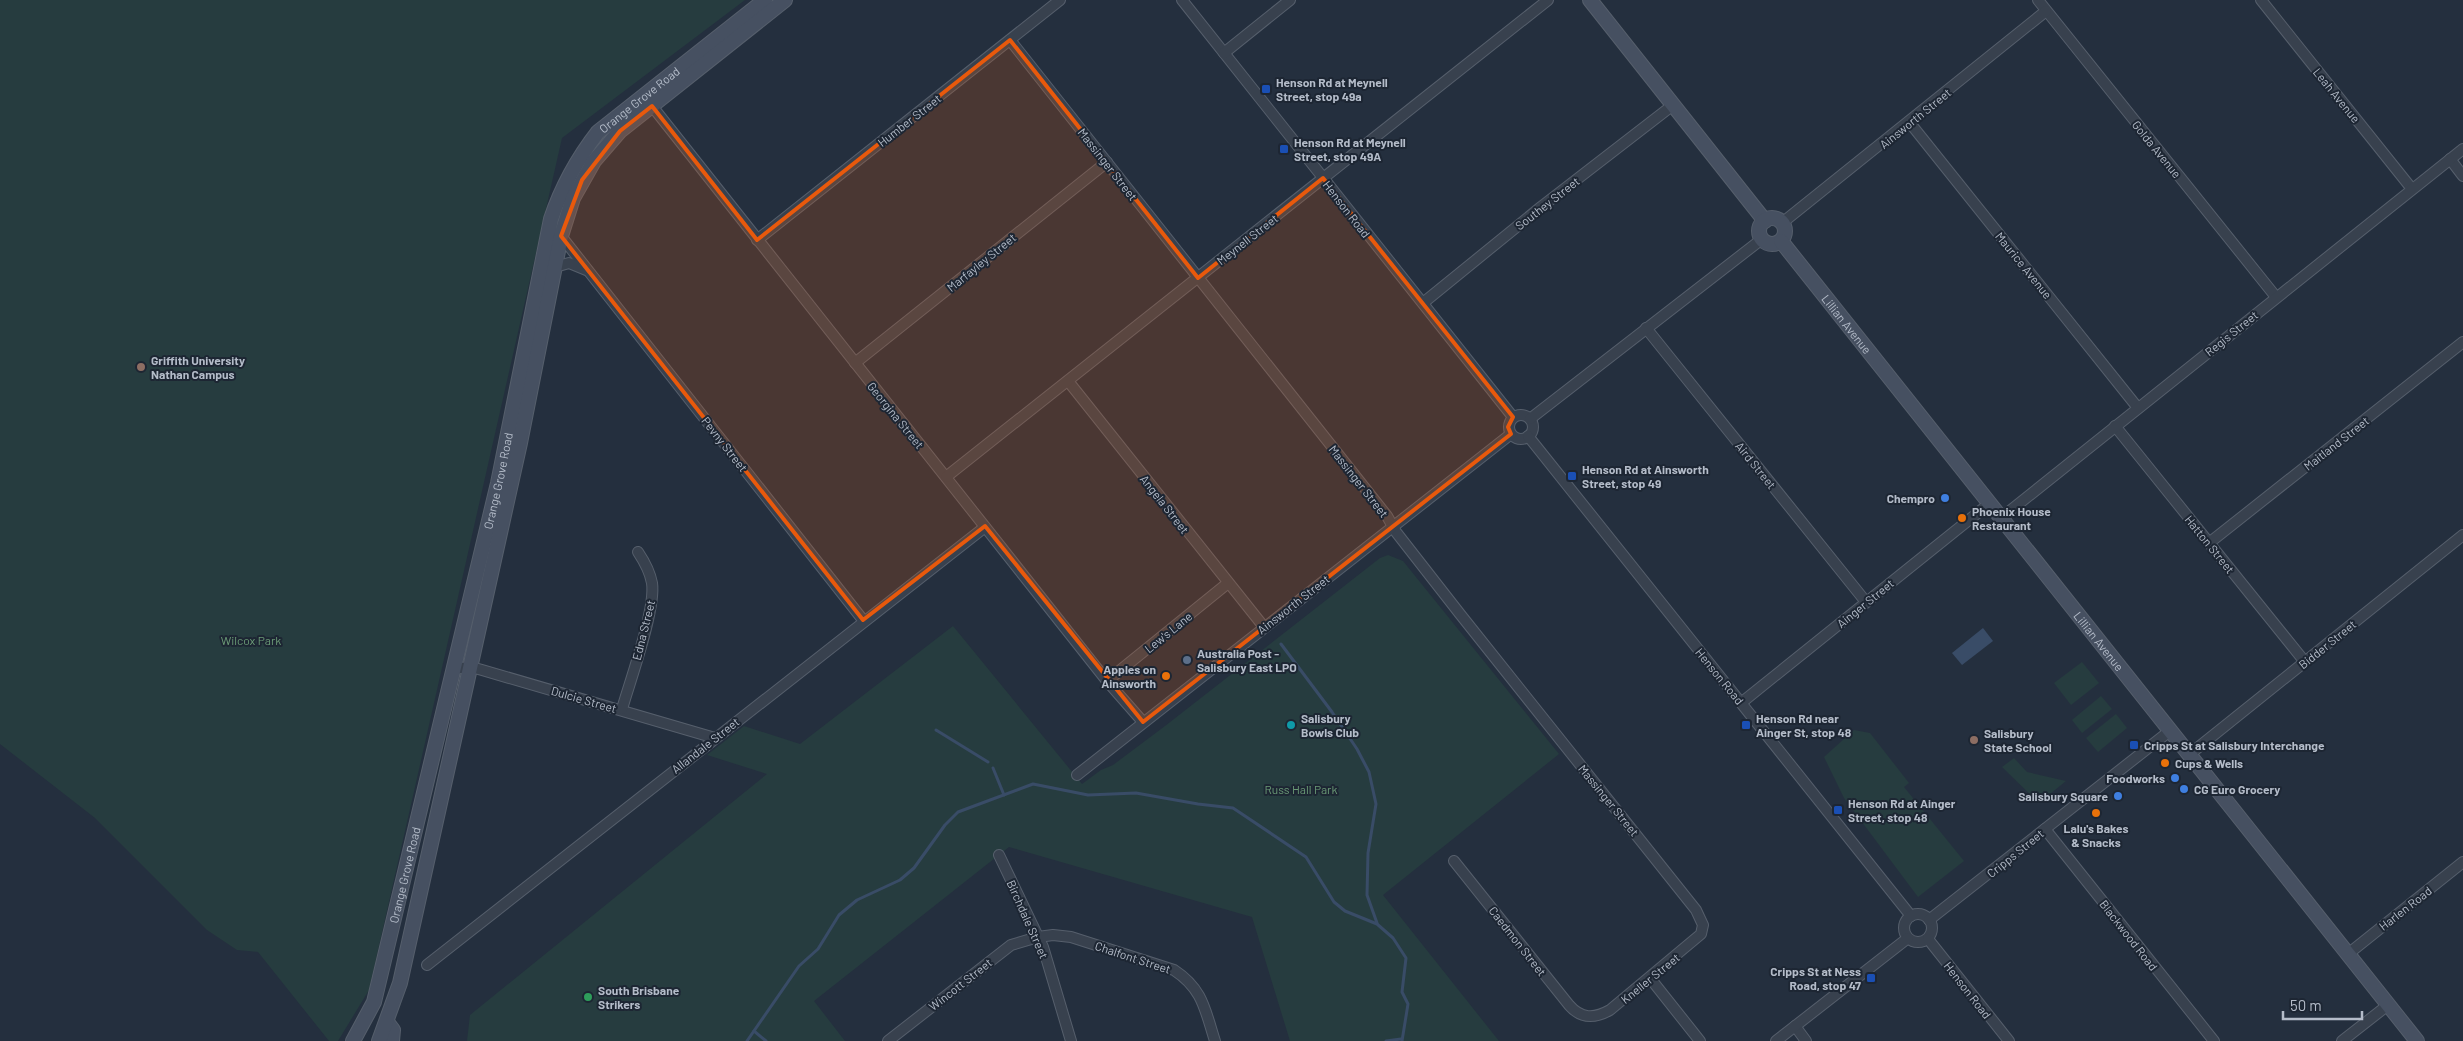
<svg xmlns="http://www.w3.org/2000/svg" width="2463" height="1041" font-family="Barlow,sans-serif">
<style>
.green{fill:#263c3f}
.water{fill:#394c67}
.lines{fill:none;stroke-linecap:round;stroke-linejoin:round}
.stream{stroke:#394c67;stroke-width:3}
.street-casing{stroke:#565f6c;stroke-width:12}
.secondary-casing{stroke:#565f6c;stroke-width:16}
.street{stroke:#38414e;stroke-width:10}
.secondary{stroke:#465061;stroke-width:14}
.marked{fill:#e8590c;fill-opacity:0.2;stroke:#e8590c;stroke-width:4;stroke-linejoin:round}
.transit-dot{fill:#1a4fb4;stroke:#1d2633;stroke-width:2}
.education-dot{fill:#8d6e63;stroke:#1d2633;stroke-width:2}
.shop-dot{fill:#3f7fe0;stroke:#1d2633;stroke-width:2}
.food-dot{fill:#e8710a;stroke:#1d2633;stroke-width:2}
.service-dot{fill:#5c6f8a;stroke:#1d2633;stroke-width:2}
.culture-dot{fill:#0f9aa8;stroke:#1d2633;stroke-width:2}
.leisure-dot{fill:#2e9e5b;stroke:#1d2633;stroke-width:2}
.labels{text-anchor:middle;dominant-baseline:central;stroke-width:4;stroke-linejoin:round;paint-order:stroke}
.poi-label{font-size:12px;font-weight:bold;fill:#b4bcc9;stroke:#1d2633;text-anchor:start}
.street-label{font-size:12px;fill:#b4bcc9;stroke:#1d2633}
.park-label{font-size:12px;fill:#6b9a76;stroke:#1d2633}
</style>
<rect width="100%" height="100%" fill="#242f3e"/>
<g class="green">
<path d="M0,0H745L562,138L369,990L338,1041H329L258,952L237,950L207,930L95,818L0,744Z"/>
<path d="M1388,555L1403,561L1559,754L1383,895L1499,1041H1290L1252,917L1009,847L814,1001L845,1041H467L470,1015L767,774L707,755L744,726L800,744L953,626L1082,784L1101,770L1113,765L1165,726L1380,558Z"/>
<path d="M2082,662L2099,683L2071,705L2054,683Z"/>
<path d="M2101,696L2112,709L2082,733L2072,720Z"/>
<path d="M2116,714L2127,728L2098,752L2086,738Z"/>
<path d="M1854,730L1870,733L1909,783L1904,787L1964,861L1918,897L1844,798L1824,757Z"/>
<path d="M2014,758L2027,772L2066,781L2039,803L2002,767Z"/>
</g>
<path class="water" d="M1983,628L1993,641L1962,665L1952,653Z"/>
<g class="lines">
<g class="stream">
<path d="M1281,644L1332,712L1357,749L1369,772L1376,804L1368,853L1367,895L1377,923"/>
<path d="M936,730L988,762"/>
<path d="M993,768L1004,795"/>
<path d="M754,1031L766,1041"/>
<path d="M747,1041L799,966L818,949L839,915L857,900L900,880L914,868L945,825L958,812L1033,784L1088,795L1136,793L1198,804L1233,808L1306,857L1334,902L1345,911L1377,924L1393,938L1406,958L1402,992L1408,1004L1402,1041"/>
<path d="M1386,1041L1401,1039"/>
</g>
<g class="street-casing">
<g id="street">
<path d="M1182,0L1513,417"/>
<path d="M2038,0L2276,297"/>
<path d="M2261,0L2412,189"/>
<path d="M1010,40L1387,516L1396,532L1460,614L1696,910L1703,925L1701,934L1610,1010C1594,1019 1581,1019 1569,1005L1454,861"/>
<path d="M1224,53L1290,0"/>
<path d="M652,106L1107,681L1143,722"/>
<path d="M1910,123L2138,408"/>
<path d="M2450,159L2463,176"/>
<path d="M1782,223L2046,11"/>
<path d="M561,236L863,620"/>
<path d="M757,240L1060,0"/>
<path d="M555,267L569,263L586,270"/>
<path d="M1423,303L1541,207L1673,105"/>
<path d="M1646,328L1866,602"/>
<path d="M855,363L1107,162"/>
<path d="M1068,381L1264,627"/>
<circle cx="1521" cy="427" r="12"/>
<path d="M1530,419L1762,239"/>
<path d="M2115,426L2305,662"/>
<path d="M1528,436L1911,916"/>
<path d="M946,477L1548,0"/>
<path d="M2001,518L2463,149"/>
<path d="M2209,543L2463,342"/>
<path d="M452,669L471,667L482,670L715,738"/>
<path d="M1107,681L1228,583"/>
<path d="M1741,703L1990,503"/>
<path d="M622,709C630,681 656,609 652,583C650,572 644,561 638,552"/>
<path d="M2190,754L2463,535"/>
<path d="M1077,775L1511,434"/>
<path d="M2045,829L2214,1041"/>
<path d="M999,855L1043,947L1071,1041"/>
<circle cx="1918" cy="928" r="14"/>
<path d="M1929,920L2171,730"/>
<path d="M1928,939L2009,1041"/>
<path d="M2348,954L2463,862"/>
<path d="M427,965L985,527"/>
<path d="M1650,978L1700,1041"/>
<path d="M1795,1026L1806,1041"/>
<path d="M888,1041L1011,945L1038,937L1053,935L1071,937L1174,970C1203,989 1205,1010 1215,1041"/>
<path d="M1776,1041L1908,938"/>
<path d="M2342,1041L2388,1005"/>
</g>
</g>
<g class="secondary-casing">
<g id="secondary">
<path d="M1590,0L1765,221"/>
<circle cx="1772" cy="231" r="13"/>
<path id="s1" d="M1781,241L2417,1041"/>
<path d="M387,1022L393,1030L392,1041"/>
<path id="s2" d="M353,1041L374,1002L498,483L551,219C562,186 577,159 598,132L765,0"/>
<path d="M379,1041L400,983L520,443L561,236L573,198L594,161L620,131L785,0"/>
</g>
</g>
<use href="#street" class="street"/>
<use href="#secondary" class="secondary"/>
</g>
<path class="marked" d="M1010,40L1198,278L1323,178L1513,417L1508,427L1511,434L1143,722L985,526L863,620L561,236L582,180L620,131L652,106L757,240Z"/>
<g class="transit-dot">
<rect x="1261" y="84" width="10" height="10" rx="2.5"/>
<rect x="1279" y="144" width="10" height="10" rx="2.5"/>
<rect x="1567" y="471" width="10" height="10" rx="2.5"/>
<rect x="1741" y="720" width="10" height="10" rx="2.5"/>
<rect x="2129" y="740" width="10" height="10" rx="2.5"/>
<rect x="1833" y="805" width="10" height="10" rx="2.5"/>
<rect x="1866" y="973" width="10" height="10" rx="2.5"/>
</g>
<g class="education-dot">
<circle cx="141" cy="367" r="5"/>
<circle cx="1974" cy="740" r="5"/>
</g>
<g class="shop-dot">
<circle cx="1945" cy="498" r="5"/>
<circle cx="2175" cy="778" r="5"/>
<circle cx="2184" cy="789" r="5"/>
<circle cx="2118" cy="796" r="5"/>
</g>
<g class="food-dot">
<circle cx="1962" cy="518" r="5"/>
<circle cx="1166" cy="676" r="5"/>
<circle cx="2165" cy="763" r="5"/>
<circle cx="2096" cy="813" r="5"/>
</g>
<circle class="service-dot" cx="1187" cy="660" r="5"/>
<circle class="culture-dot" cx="1291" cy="725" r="5"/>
<circle class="leisure-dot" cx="588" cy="997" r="5"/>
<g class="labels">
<g class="poi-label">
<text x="1276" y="82">Henson Rd at Meynell<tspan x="1276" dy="14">Street, stop 49a</tspan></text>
<text x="1294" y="142">Henson Rd at Meynell<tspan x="1294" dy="14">Street, stop 49A</tspan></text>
<text x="151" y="360">Griffith University<tspan x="151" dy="14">Nathan Campus</tspan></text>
<text x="1582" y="469">Henson Rd at Ainsworth<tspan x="1582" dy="14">Street, stop 49</tspan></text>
<text x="1935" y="498" text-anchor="end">Chempro</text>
<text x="1972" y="511">Phoenix House<tspan x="1972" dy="14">Restaurant</tspan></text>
<text x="1197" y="653">Australia Post -<tspan x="1197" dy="14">Salisbury East LPO</tspan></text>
<text x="1156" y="669" text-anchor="end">Apples on<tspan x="1156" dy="14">Ainsworth</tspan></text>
<text x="1301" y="718">Salisbury<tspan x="1301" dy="14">Bowls Club</tspan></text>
<text x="1756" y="718">Henson Rd near<tspan x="1756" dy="14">Ainger St, stop 48</tspan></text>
<text x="1984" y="733">Salisbury<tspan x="1984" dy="14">State School</tspan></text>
<text x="2144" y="745">Cripps St at Salisbury Interchange</text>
<text x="2175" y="763">Cups &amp; Wells</text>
<text x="2165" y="778" text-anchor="end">Foodworks</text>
<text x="2194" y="789">CG Euro Grocery</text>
<text x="2108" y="796" text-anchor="end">Salisbury Square</text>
<text x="1848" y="803">Henson Rd at Ainger<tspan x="1848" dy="14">Street, stop 48</tspan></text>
<text x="2096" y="828" text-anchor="middle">Lalu's Bakes<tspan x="2096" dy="14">&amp; Snacks</tspan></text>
<text x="1861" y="971" text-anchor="end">Cripps St at Ness<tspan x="1861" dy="14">Road, stop 47</tspan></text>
<text x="598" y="990">South Brisbane<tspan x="598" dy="14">Strikers</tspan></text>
</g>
<g class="street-label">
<text transform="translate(2337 95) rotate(51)">Leah Avenue</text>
<text stroke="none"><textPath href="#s2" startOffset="999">Orange Grove Road</textPath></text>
<text transform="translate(1915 118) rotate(-39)">Ainsworth Street</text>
<text transform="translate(909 120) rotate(-38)">Humber Street</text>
<text transform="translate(2157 149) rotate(51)">Golda Avenue</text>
<text transform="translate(1108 164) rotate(52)">Massinger Street</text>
<text transform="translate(1547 203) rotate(-38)">Southey Street</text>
<text transform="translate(1347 209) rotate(52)">Henson Road</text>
<text transform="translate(1247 239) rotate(-38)">Meynell Street</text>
<text transform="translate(981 262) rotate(-39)">Marfayley Street</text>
<text transform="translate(2024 265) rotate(51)">Maurice Avenue</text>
<text stroke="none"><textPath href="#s1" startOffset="106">Lillian Avenue</textPath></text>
<text transform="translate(2231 333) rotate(-39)">Regis Street</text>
<text transform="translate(896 415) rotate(51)">Georgina Street</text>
<text transform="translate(2336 443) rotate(-38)">Maitland Street</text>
<text transform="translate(725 444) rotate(52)">Pevny Street</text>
<text transform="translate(1756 465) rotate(51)">Aird Street</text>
<text stroke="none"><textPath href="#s2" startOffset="580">Orange Grove Road</textPath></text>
<text transform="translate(1359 481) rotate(52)">Massinger Street</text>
<text transform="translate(1165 504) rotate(52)">Angela Street</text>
<text transform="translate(2210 544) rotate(51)">Hatton Street</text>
<text transform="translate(1865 603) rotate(-39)">Ainger Street</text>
<text transform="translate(1293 604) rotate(-38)">Ainsworth Street</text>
<text transform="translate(643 630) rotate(-76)">Edna Street</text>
<text transform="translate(1168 632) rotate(-39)">Lew's Lane</text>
<text stroke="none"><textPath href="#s1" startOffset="511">Lillian Avenue</textPath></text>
<text transform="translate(2327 644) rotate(-39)">Bidder Street</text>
<text transform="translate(1720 676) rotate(51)">Henson Road</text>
<text transform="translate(584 699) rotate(16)">Dulcie Street</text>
<text transform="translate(705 745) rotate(-38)">Allandale Street</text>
<text transform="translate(1609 800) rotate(51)">Massinger Street</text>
<text transform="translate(2015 853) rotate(-39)">Cripps Street</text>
<text stroke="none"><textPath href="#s2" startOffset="175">Orange Grove Road</textPath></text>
<text transform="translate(2405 908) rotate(-38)">Harlen Road</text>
<text transform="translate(1028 919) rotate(66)">Birchdale Street</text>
<text transform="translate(2129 935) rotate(52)">Blackwood Road</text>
<text transform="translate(1518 941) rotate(52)">Caedmon Street</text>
<text transform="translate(1133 957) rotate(18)">Chalfont Street</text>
<text transform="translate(1650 978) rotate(-39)">Kneller Street</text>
<text transform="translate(960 984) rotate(-38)">Wincott Street</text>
<text transform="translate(1968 990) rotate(52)">Henson Road</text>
</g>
<g class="park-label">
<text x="251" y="640">Wilcox Park</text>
<text x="1301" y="789">Russ Hall Park</text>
</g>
</g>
<path d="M2283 1011v8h79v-8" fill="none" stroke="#b4bcc9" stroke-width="2.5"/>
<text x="2290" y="1011" font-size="15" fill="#b4bcc9" stroke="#1d2633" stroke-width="4" paint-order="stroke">50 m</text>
</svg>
